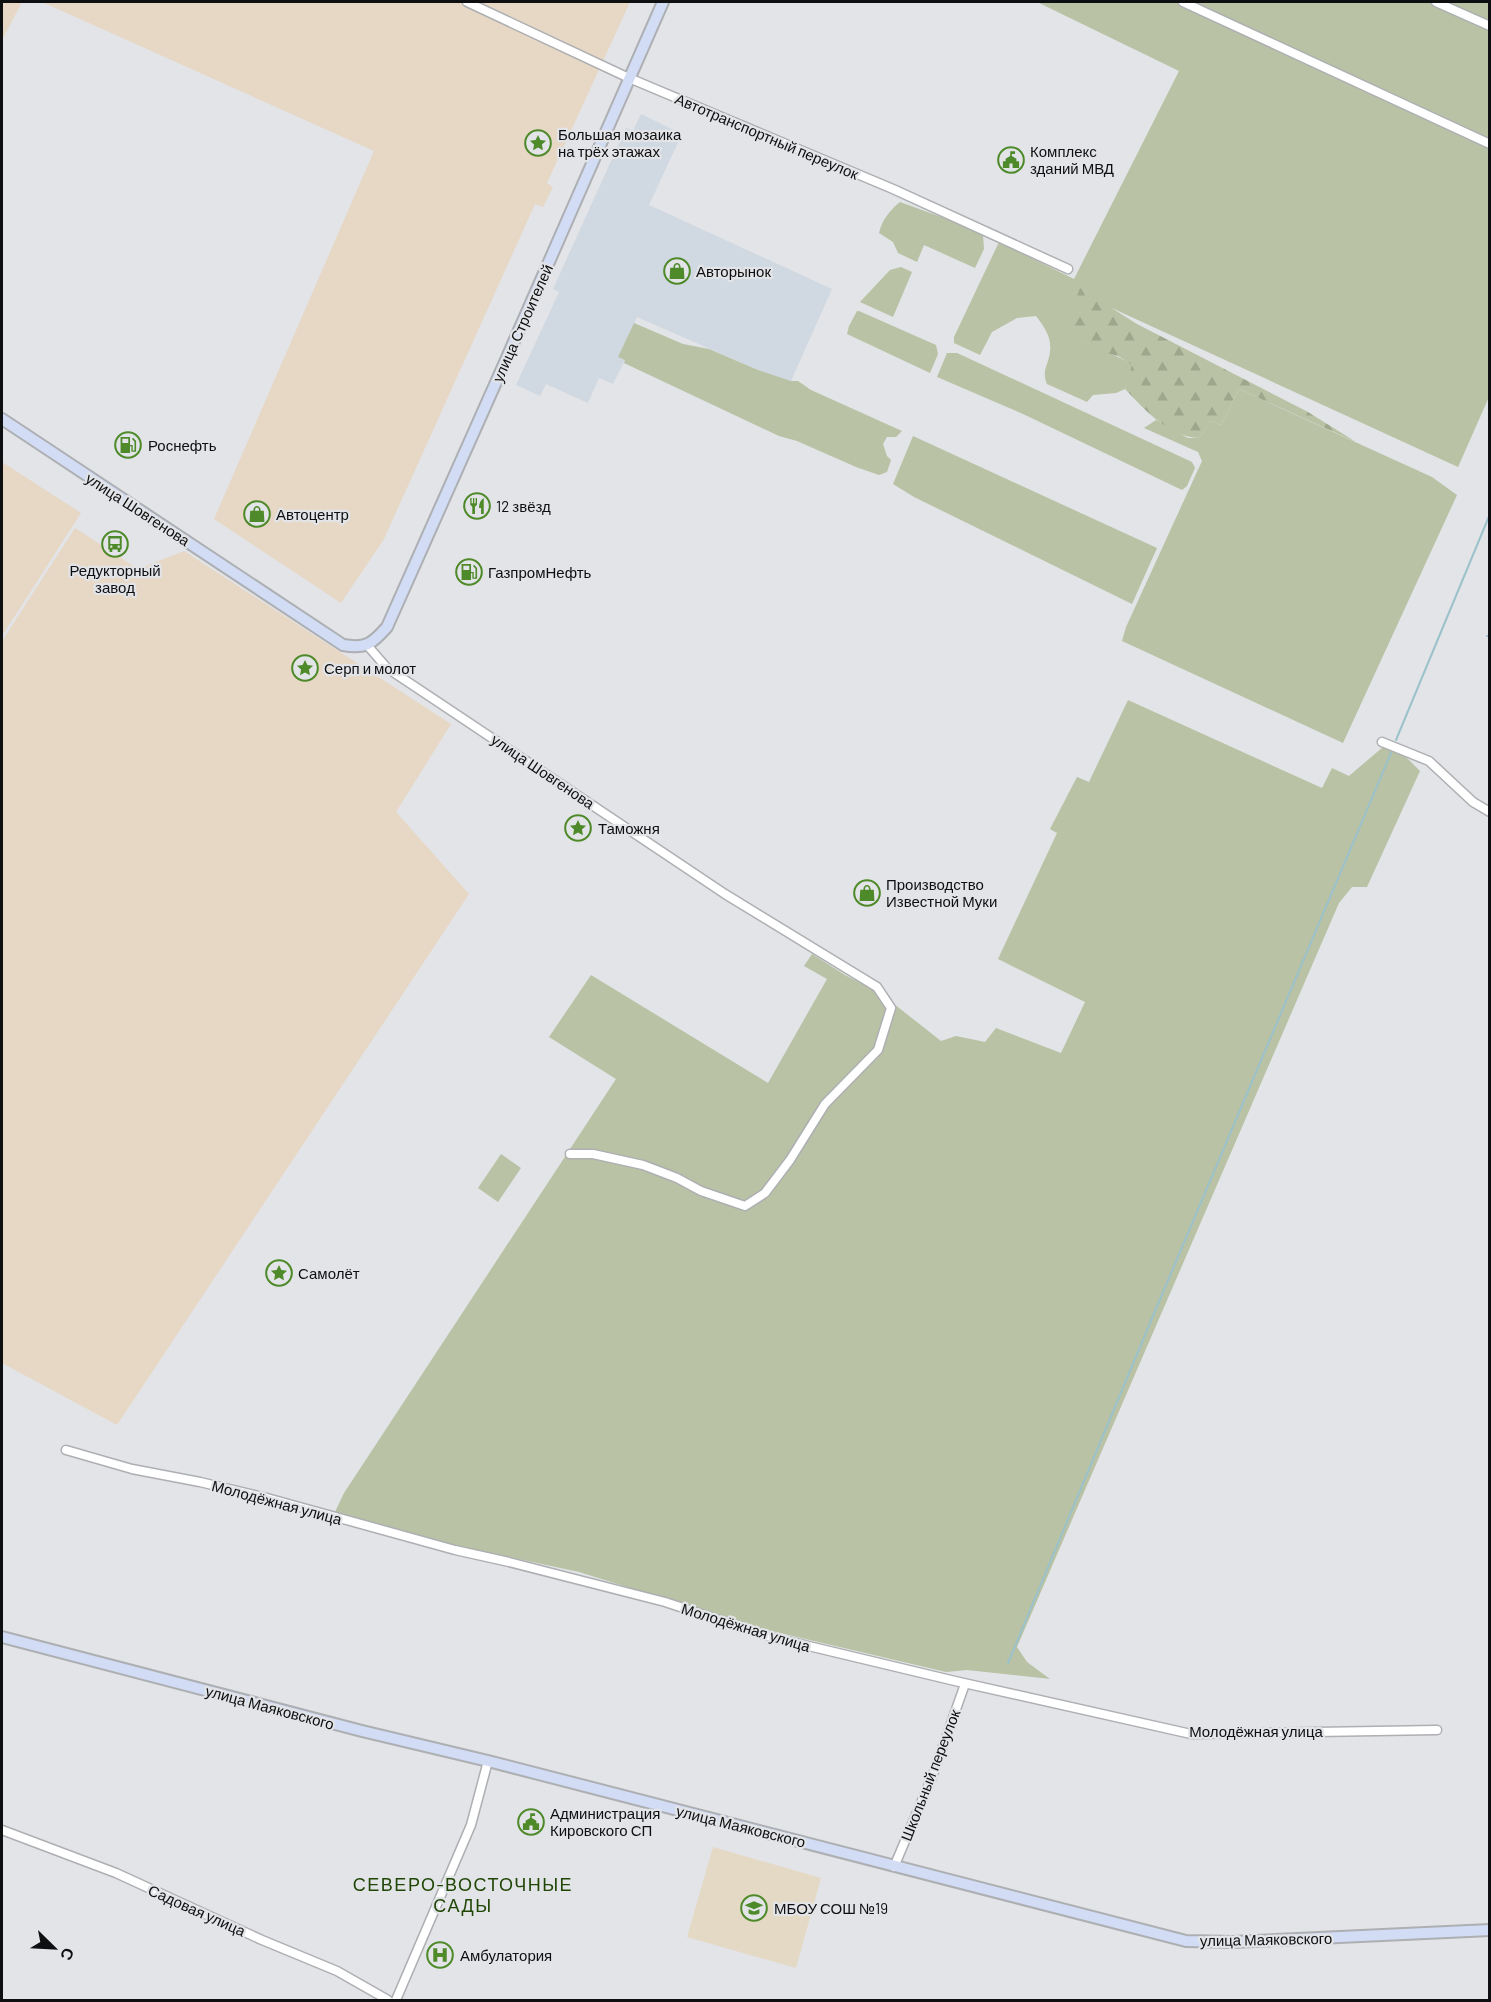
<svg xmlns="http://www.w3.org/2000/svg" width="1491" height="2002" font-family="Barlow,sans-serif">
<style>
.built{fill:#d0d8e1}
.industrial{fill:#e7d7c5}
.education{fill:#e4d9c4}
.green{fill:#b9c2a4}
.forest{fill:url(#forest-firs)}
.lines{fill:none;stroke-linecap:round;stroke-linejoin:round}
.stream{stroke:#9bc2cb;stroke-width:2}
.street-casing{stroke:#adafb2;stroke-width:11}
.secondary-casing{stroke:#adafb2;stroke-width:14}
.street{stroke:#fff;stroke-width:8}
.secondary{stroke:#d2ddf5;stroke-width:10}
.labels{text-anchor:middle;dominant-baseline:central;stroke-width:4.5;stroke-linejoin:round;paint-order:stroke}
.poi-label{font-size:15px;fill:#0e0f10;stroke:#e2e4e7;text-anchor:start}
.street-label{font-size:15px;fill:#0e0f10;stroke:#e2e4e7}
.quarter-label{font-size:18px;letter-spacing:1.5px;fill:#204605;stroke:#e2e4e7}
</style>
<defs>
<pattern id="forest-firs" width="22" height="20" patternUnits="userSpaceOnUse" patternTransform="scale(1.5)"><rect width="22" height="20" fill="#b9c2a4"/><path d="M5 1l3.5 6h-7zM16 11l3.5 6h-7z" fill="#9ea68c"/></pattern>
</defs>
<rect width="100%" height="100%" fill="#e2e4e7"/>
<path class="built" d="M641,114L682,134L649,205L832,289L791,381L758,370L637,317L619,356L625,360L613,384L599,378L588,403L546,384L540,396L516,385L559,292L553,289L626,128L633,131Z"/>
<g class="industrial">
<path d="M2,2H22L2,40Z"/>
<path d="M42,2H630L547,183L553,187L543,207L535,204L384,539L341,603L214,519L374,151Z"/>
<path d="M2,462L81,513L2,636Z"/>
<path d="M75,528L138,569L184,551L451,724L396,812L469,894L117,1425L2,1363V641Z"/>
</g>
<path class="education" d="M713,1847L821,1878L796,1968L687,1937Z"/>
<g class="green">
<path d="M1037,2H1489V397L1458,467L1079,293L1082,340C1099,350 1117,355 1133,365L1125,389L1116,393L1093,395L1087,402L1047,384C1041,370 1049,365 1050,351C1052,338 1044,326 1036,316L1017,318L992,332L980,355L954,343V337L999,242L1074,279L1179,71Z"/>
<path d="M900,202L966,226L983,235L984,249L975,268L924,245L917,262L898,253L893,242L879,233C882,220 890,210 900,202Z"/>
<path d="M901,267L912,272L893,317L860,302L890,270Z"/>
<path d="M857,311H859L936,345L938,354L930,373L847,334L849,326Z"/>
<path d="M634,323L683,344L709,349L758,370L791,381H798L811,390L902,431L896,437H887L883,444L887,456L891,460L887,472L879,475L856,467L797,441L779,436L624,363L625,360L618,357Z"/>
<path d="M947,353H957L1192,462L1195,468L1187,486L1182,490L1023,414L937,377Z"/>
<path d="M1239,389L1432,477L1457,495L1343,743L1122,641L1126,627L1202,461L1198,452L1144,428L1156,420L1188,438H1199L1211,421L1221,425Z"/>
<path d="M913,436L1157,548L1132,604L914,497L893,484Z"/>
<path d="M1128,700L1322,788L1332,768L1349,776L1383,747L1405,756L1420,771L1367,887H1352L1339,903L1017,1647L1027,1662L1050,1679L967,1670L946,1672L759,1628L579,1572L458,1546L335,1512L344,1493L616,1079L549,1037L591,975L768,1083L827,979L804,966L812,954L845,975L880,993L941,1041L956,1036L985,1042L996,1028L1061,1053L1085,1002L998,959L1057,833L1050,829L1077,777L1089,782Z"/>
<path d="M501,1154L521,1168L498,1202L478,1188Z"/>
</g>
<path class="forest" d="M1080,288L1137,324L1308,412L1356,442L1239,389L1221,425L1211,421L1199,438C1169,437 1144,409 1125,389L1132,365L1118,356L1103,352L1082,340L1066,326Z"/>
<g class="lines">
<g class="stream">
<path d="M1487,636H1490"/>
<path d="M1396,740L1490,514"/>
<path d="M1008,1663L1158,1304L1391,753"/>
</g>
<g class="street-casing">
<g id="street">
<path d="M467,2L629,78L893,189L1068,269"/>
<path d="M1183,2L1490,144"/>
<path d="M1436,2L1490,26"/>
<path d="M367,645L387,668L447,708L725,894L877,987L891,1008L878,1050L825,1104L790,1160L765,1193L745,1206L701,1191L677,1178L643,1165L593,1154H570"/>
<path d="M1382,742L1429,761L1473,802L1490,812"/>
<path d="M66,1450L132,1469L200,1482L267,1498L455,1550L509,1562L665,1602L771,1637L955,1681L1191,1734L1437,1730"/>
<path d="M2,1830L116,1873L262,1940L337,1971L388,2000"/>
<path d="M894,1867L932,1777L965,1684"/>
<path d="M396,2000L471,1825L488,1761"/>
</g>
</g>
<g class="secondary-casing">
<g id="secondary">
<path d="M2,419L343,645C366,649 372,644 387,627L509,353L663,2"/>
<path d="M2,1637L362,1731L488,1761L1186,1941L1233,1942L1490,1930"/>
</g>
</g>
<use href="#street" class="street"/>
<use href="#secondary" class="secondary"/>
</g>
<defs>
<g id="sight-ring" transform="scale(1.35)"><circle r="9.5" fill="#e2e4e7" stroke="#4e8a29" stroke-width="1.5"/><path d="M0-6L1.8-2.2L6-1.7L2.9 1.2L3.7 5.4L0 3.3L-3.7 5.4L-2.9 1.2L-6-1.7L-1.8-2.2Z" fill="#4e8a29"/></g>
<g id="civic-ring" transform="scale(1.35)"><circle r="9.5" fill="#e2e4e7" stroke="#4e8a29" stroke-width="1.5"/><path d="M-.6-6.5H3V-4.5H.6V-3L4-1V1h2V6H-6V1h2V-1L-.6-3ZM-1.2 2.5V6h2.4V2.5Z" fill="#4e8a29"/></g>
<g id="shop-ring" transform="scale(1.35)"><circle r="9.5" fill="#e2e4e7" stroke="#4e8a29" stroke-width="1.5"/><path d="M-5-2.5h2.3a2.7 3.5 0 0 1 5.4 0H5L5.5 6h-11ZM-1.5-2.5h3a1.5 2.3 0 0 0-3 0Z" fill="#4e8a29"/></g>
<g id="fuel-ring" transform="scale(1.35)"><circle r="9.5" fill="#e2e4e7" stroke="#4e8a29" stroke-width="1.5"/><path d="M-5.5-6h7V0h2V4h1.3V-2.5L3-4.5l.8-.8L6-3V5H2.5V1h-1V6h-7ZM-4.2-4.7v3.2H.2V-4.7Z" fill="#4e8a29"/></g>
<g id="restaurant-ring" transform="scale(1.35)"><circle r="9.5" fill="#e2e4e7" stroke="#4e8a29" stroke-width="1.5"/><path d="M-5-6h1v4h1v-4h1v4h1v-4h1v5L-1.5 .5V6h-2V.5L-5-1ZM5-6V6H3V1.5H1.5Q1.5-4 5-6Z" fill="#4e8a29"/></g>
<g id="bus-ring" transform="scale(1.35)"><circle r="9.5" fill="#e2e4e7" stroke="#4e8a29" stroke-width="1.5"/><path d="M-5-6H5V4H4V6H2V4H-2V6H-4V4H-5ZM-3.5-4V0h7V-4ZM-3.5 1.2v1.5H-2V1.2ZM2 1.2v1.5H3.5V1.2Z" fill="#4e8a29"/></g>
<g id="school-ring" transform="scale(1.35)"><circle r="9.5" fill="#e2e4e7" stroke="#4e8a29" stroke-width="1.5"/><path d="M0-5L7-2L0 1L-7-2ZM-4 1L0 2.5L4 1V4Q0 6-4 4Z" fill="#4e8a29"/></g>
<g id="hospital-ring" transform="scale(1.35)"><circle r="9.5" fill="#e2e4e7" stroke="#4e8a29" stroke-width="1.5"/><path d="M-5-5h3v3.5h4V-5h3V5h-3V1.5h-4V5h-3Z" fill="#4e8a29"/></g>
</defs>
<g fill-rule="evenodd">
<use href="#sight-ring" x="538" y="143"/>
<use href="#civic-ring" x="1011" y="160"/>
<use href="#shop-ring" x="677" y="271"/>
<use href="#fuel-ring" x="128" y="445"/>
<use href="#restaurant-ring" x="477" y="506"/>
<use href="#shop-ring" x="257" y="514"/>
<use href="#bus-ring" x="115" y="544"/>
<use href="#fuel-ring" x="469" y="572"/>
<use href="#sight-ring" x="305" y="668"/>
<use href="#sight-ring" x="578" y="828"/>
<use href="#shop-ring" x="867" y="893"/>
<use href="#sight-ring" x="279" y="1273"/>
<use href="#civic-ring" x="531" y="1822"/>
<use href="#school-ring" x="754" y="1908"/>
<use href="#hospital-ring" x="440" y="1955"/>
</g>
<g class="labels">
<g class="poi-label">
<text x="558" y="134">Большая мозаика<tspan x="558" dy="17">на трёх этажах</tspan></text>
<text x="1030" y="151">Комплекс<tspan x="1030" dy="17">зданий МВД</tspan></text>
<text x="696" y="271">Авторынок</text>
<text x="148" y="445">Роснефть</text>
<text x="496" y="506">12 звёзд</text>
<text x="276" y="514">Автоцентр</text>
<text x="115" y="570" text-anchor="middle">Редукторный<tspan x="115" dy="17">завод</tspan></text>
<text x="488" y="572">ГазпромНефть</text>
<text x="324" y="668">Серп и молот</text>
<text x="598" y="828">Таможня</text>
<text x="886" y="884">Производство<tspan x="886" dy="17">Известной Муки</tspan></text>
<text x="298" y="1273">Самолёт</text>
<text x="550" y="1813">Администрация<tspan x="550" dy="17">Кировского СП</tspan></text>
<text x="774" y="1908">МБОУ СОШ №19</text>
<text x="460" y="1955">Амбулатория</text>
</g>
<g class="street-label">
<text transform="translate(767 136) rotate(23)">Автотранспортный переулок</text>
<text transform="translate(522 323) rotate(-66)">улица Строителей</text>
<text transform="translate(138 509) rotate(33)">улица Шовгенова</text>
<text transform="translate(543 771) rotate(34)">улица Шовгенова</text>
<text transform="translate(277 1502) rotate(15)">Молодёжная улица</text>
<text transform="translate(746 1627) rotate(17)">Молодёжная улица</text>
<text transform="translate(270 1707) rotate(15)">улица Маяковского</text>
<text x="1256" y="1731">Молодёжная улица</text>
<text transform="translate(930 1775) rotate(-69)">Школьный переулок</text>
<text transform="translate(741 1826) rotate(14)">улица Маяковского</text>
<text transform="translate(197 1910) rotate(24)">Садовая улица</text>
<text transform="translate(1266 1939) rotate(-1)">улица Маяковского</text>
</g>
<g class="quarter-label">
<text x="463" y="1884">СЕВЕРО-ВОСТОЧНЫЕ<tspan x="463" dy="21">САДЫ</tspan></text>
</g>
</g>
<rect width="1491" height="2002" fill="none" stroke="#0e0f10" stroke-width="6"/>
<g transform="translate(54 1948) rotate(114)" stroke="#e2e4e7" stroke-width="4.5" paint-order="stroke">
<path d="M0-4.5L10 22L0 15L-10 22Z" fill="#0e0f10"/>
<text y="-9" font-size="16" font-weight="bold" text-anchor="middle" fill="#0e0f10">С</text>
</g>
</svg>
